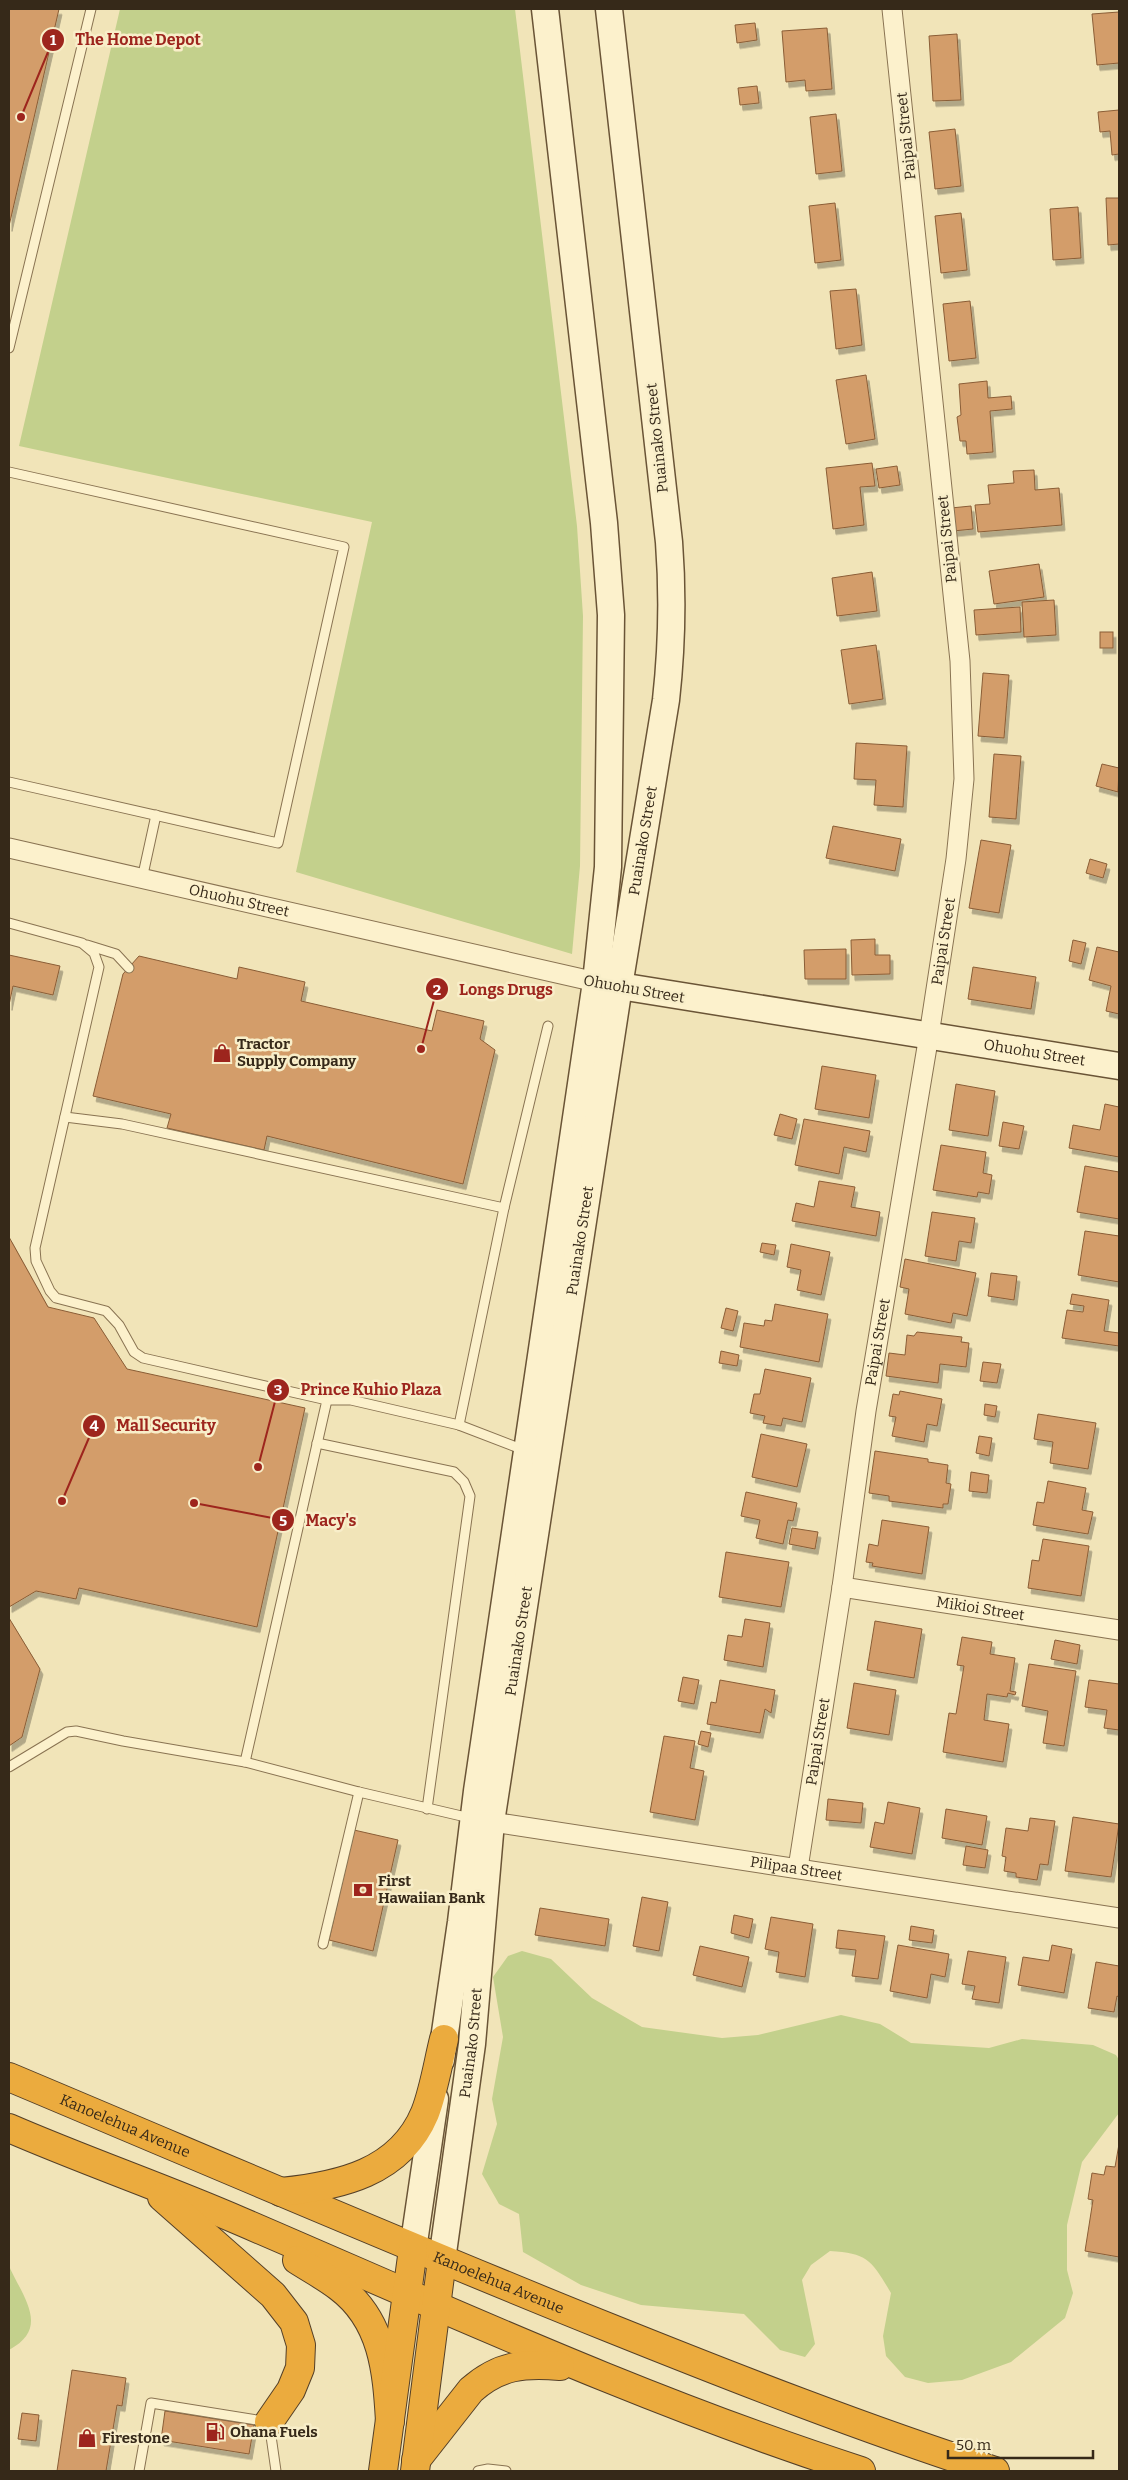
<svg xmlns="http://www.w3.org/2000/svg" width="1128" height="2480" font-family="Bitter,serif">
<style>
.green{fill:#c3d08c}
.building{fill:#d39d6a;stroke:#8a5d36;filter:url(#shadow)}
.lines{fill:none;stroke-linecap:round;stroke-linejoin:round}
.lane-casing{stroke:#897352;stroke-width:11}
.street-casing{stroke:#897352;stroke-width:21}
.secondary-casing{stroke:#6a5436;stroke-width:29}
.highway-casing{stroke:#554028;stroke-width:30}
.lane{stroke:#fcf1cc;stroke-width:9}
.street{stroke:#fcf1cc;stroke-width:19}
.secondary{stroke:#fcf1cc;stroke-width:26}
.highway{stroke:#ebab3e;stroke-width:28}
.labels{text-anchor:middle;dominant-baseline:central;stroke-width:5;stroke-linejoin:round;paint-order:stroke}
.street-label{font-size:15px;fill:#362919;stroke:#f8eec9}
.poi-label{font-size:15px;font-weight:bold;fill:#362919;stroke:#f8eec9;text-anchor:start}
.leader{fill:none;stroke:#9d251d;stroke-width:2}
.callout-dot{fill:#9d251d;stroke:#f8eec9;stroke-width:2}
.mark-label{font-size:15px;text-anchor:middle;font-weight:bold;fill:#fff}
.callout-label{font-size:16px;text-anchor:middle;font-weight:bold;fill:#9d251d;stroke:#f8eec9;stroke-width:5;stroke-linejoin:round;paint-order:stroke}
</style>
<defs>
<filter id="shadow"><feDropShadow dx="3" dy="5.5" stdDeviation="0" flood-color="#0004"/></filter>
</defs>
<rect width="100%" height="100%" fill="#f1e4b8"/>
<g class="green">
<path d="M120,9H515L577,526L583,616L580,866L572,954L296,872L372,522L19,446Z"/>
<path d="M522,1951L551,1959L592,1998L642,2027L722,2038L758,2035L841,2015L880,2024L911,2043L989,2048L1022,2039L1093,2045L1116,2055L1119,2060V2113L1082,2162L1067,2225V2270L1073,2293L1065,2318L1011,2362L962,2380L928,2383L905,2377L886,2356L883,2336L891,2293C872,2261 868,2253 830,2251L811,2265L802,2280L815,2344L805,2357L780,2350L744,2314L641,2305L581,2285L523,2252L519,2214L499,2204L482,2174L497,2124L492,2099L503,2037L493,1977L508,1956Z"/>
<path d="M9,2266C24,2299 50,2328 9,2350Z"/>
</g>
<g class="building">
<path d="M9,9H59L9,226Z"/>
<path d="M1119,12V63L1097,65L1092,14Z"/>
<path d="M755,23L757,40L737,43L735,25Z"/>
<path d="M827,28L832,89L806,91L805,80L786,82L782,31Z"/>
<path d="M957,34L961,100L933,101L929,36Z"/>
<path d="M757,86L759,103L740,105L738,88Z"/>
<path d="M1119,110V154L1112,155L1110,131L1100,132L1098,112Z"/>
<path d="M836,114L842,171L816,174L810,117Z"/>
<path d="M955,129L961,186L935,189L929,132Z"/>
<path d="M1106,198H1119V244L1108,245Z"/>
<path d="M835,203L841,260L815,263L809,206Z"/>
<path d="M1078,207L1081,258L1053,260L1050,209Z"/>
<path d="M961,213L967,270L941,273L935,216Z"/>
<path d="M856,289L862,345L836,349L830,291Z"/>
<path d="M970,301L976,358L949,361L943,304Z"/>
<path d="M866,375L875,439L846,444L836,380Z"/>
<path d="M987,381L988,398L1011,396L1012,409L990,411L993,452L967,454L966,441H960L957,417L961,415L959,384Z"/>
<path d="M872,463L875,486L860,487L864,525L833,529L826,468Z"/>
<path d="M897,466L900,485L879,488L876,469Z"/>
<path d="M1034,470L1035,490L1059,488L1062,525L978,532L975,505L990,504L988,485L1014,483L1013,471Z"/>
<path d="M971,506L973,529L953,531L951,508Z"/>
<path d="M1039,564L1044,597L994,604L989,571Z"/>
<path d="M872,572L877,611L837,616L832,578Z"/>
<path d="M1054,600L1056,635L1024,637L1022,602Z"/>
<path d="M1020,607L1021,632L976,635L974,610Z"/>
<rect x="1100" y="632" width="13" height="16"/>
<path d="M876,645L883,699L849,704L841,650Z"/>
<path d="M983,673L1009,675L1004,738L978,736Z"/>
<path d="M856,743L907,746L903,807L874,805L876,780L854,779Z"/>
<path d="M994,754L1021,756L1016,819L989,817Z"/>
<path d="M1102,764L1119,768L1118,792L1096,786Z"/>
<path d="M833,826L901,839L895,871L826,858Z"/>
<path d="M981,840L1011,845L999,913L969,908Z"/>
<path d="M1090,859L1107,864L1103,878L1086,873Z"/>
<path d="M875,939V955H890V974L852,975L851,940Z"/>
<path d="M1073,940L1086,943L1081,964L1069,961Z"/>
<path d="M1097,947L1119,952V1014L1106,1011L1111,986L1089,980Z"/>
<path d="M846,949V979H805L804,950Z"/>
<path d="M9,955L60,966L53,995L13,986L9,1005Z"/>
<path d="M139,956L237,979L239,967L305,982L301,1001L432,1031L437,1010L484,1021L480,1039L495,1050L463,1184L267,1136L264,1150L167,1128L171,1114L93,1096L123,974Z"/>
<path d="M973,967L1036,977L1031,1009L968,999Z"/>
<path d="M822,1066L876,1075L869,1118L815,1109Z"/>
<path d="M956,1084L995,1091L988,1136L949,1130Z"/>
<path d="M1105,1104L1119,1107V1157L1069,1148L1073,1125L1100,1130Z"/>
<path d="M780,1114L797,1119L792,1139L774,1135Z"/>
<path d="M804,1119L870,1131L866,1152L844,1147L839,1174L795,1165Z"/>
<path d="M1003,1122L1024,1126L1019,1149L999,1146Z"/>
<path d="M941,1145L986,1152L983,1173L992,1175L989,1194L978,1192L977,1197L933,1190Z"/>
<path d="M1085,1166L1119,1172V1219L1077,1212Z"/>
<path d="M819,1181L855,1187L851,1207L880,1212L876,1236L792,1221L796,1203L814,1207Z"/>
<path d="M932,1212L975,1218L971,1243L959,1241L956,1261L925,1256Z"/>
<path d="M1085,1231L1119,1236V1282L1078,1275Z"/>
<path d="M9,1237L48,1307L94,1318L127,1369L305,1408L257,1627L79,1588L76,1599L36,1591L9,1607Z"/>
<path d="M762,1243L776,1245L774,1255L760,1252Z"/>
<path d="M791,1244L830,1252L821,1295L797,1290L801,1270L787,1267Z"/>
<path d="M905,1259L976,1273L967,1316L953,1313L951,1323L905,1314L909,1289L900,1287Z"/>
<path d="M991,1273L1017,1276L1014,1300L988,1296Z"/>
<path d="M1072,1294L1109,1300L1104,1331L1119,1333V1346L1062,1338L1067,1310L1083,1312L1084,1306L1070,1304Z"/>
<path d="M775,1304L828,1314L819,1362L740,1347L744,1323L764,1326L765,1320L772,1321Z"/>
<path d="M726,1308L738,1311L733,1331L721,1328Z"/>
<path d="M917,1332L962,1337L961,1342L969,1343L966,1367L940,1364L938,1383L886,1376L889,1353L905,1355L907,1335L914,1336Z"/>
<path d="M721,1351L739,1355L737,1366L719,1363Z"/>
<path d="M983,1362L1001,1364L997,1383L980,1381Z"/>
<path d="M765,1369L811,1378L802,1422L783,1418L781,1426L763,1423L765,1416L750,1413L754,1394H760Z"/>
<path d="M900,1391L942,1399L937,1426L927,1424L924,1442L892,1436L896,1417L889,1416L893,1394L899,1395Z"/>
<path d="M985,1404L997,1406L995,1417L984,1415Z"/>
<path d="M1038,1414L1096,1423L1088,1469L1050,1463L1053,1442L1034,1439Z"/>
<path d="M761,1434L807,1444L797,1487L752,1477Z"/>
<path d="M979,1436L992,1438L989,1456L976,1453Z"/>
<path d="M875,1451L928,1459V1462L948,1465L946,1483L951,1484L948,1504H943V1508L889,1501V1496L869,1493Z"/>
<path d="M971,1472L989,1475L987,1493L969,1491Z"/>
<path d="M1048,1481L1086,1488L1082,1510L1093,1512L1088,1534L1033,1525L1037,1502L1044,1503Z"/>
<path d="M746,1492L797,1503L793,1521L788,1520L783,1544L756,1538L760,1520L741,1516Z"/>
<path d="M882,1520L929,1527L922,1574L872,1566L873,1563L866,1562L869,1544L878,1546Z"/>
<path d="M792,1528L818,1532L815,1549L789,1544Z"/>
<path d="M1043,1539L1089,1546L1081,1596L1028,1588L1032,1560L1039,1561Z"/>
<path d="M726,1552L789,1562L781,1607L719,1597Z"/>
<path d="M9,1618L40,1669L22,1737L9,1746Z"/>
<path d="M745,1619L770,1623L763,1667L724,1660L728,1635L742,1637Z"/>
<path d="M875,1621L922,1629L914,1678L867,1670Z"/>
<path d="M962,1637L992,1642L990,1654L1015,1658L1010,1691L1016,1692L1015,1695L1008,1693L1007,1697L987,1694L984,1720L1009,1724L1003,1762L943,1752L949,1713L956,1714L964,1666L957,1665Z"/>
<path d="M1055,1640L1080,1645L1077,1664L1051,1659Z"/>
<path d="M1029,1664L1076,1671L1064,1746L1043,1743L1048,1711L1022,1706Z"/>
<path d="M683,1677L699,1680L694,1704L678,1701Z"/>
<path d="M720,1680L775,1690L771,1713L765,1709L760,1733L707,1724L711,1702L716,1703Z"/>
<path d="M1089,1680L1119,1684V1730L1104,1728L1107,1710L1085,1707Z"/>
<path d="M854,1683L896,1690L889,1735L847,1728Z"/>
<path d="M701,1731L711,1733L708,1747L698,1744Z"/>
<path d="M664,1736L695,1741L690,1768L704,1771L695,1820L650,1812Z"/>
<path d="M828,1799L863,1803L861,1823L826,1820Z"/>
<path d="M888,1802L920,1808L912,1854L870,1847L875,1822L884,1824Z"/>
<path d="M946,1809L987,1816L982,1845L942,1838Z"/>
<path d="M1073,1817L1119,1824L1111,1877L1065,1871Z"/>
<path d="M1030,1818L1055,1821L1048,1865L1040,1864L1037,1880L1016,1877V1873L1004,1871L1006,1857L1002,1856L1006,1828L1028,1831Z"/>
<path d="M354,1830L398,1840L373,1951L329,1940Z"/>
<path d="M966,1846L988,1850L985,1868L963,1865Z"/>
<path d="M642,1897L668,1902L659,1951L633,1946Z"/>
<path d="M540,1908L609,1919L605,1946L535,1935Z"/>
<path d="M734,1915L753,1919L749,1938L731,1933Z"/>
<path d="M771,1917L813,1924L805,1977L776,1972L779,1952L765,1949Z"/>
<path d="M911,1926L934,1930L932,1943L909,1940Z"/>
<path d="M838,1930L885,1936L878,1979L852,1976L856,1950L836,1948Z"/>
<path d="M898,1945L949,1954L945,1977L931,1974L927,1998L890,1991Z"/>
<path d="M1052,1945L1072,1949L1064,1993L1018,1985L1023,1957L1049,1961Z"/>
<path d="M700,1946L749,1957L742,1987L693,1975Z"/>
<path d="M968,1951L1006,1957L999,2003L972,1999L975,1986L962,1984Z"/>
<path d="M1096,1962L1119,1966V1997L1117,1996L1114,2012L1088,2008Z"/>
<path d="M1119,2144V2257L1085,2251L1093,2200L1088,2199L1092,2173L1104,2175L1106,2166L1115,2167Z"/>
<path d="M72,2370L126,2378L122,2406L117,2405L106,2471H57Z"/>
<path d="M165,2411L254,2425L249,2454L161,2440Z"/>
<path d="M22,2413L39,2415L36,2441L18,2439Z"/>
</g>
<g class="lines">
<g class="lane-casing">
<g id="lane">
<path d="M9,348L91,9"/>
<path d="M9,472L344,547L278,843L9,782"/>
<path d="M142,879L156,815"/>
<path d="M9,923L82,943L94,953L99,967L35,1248L36,1261L50,1291L56,1298L106,1311L119,1325L134,1352L143,1358L327,1400L245,1762"/>
<path d="M87,945L116,954L129,968"/>
<path d="M65,1117L122,1124L504,1208L548,1026"/>
<path d="M327,1400H351L459,1425L524,1450"/>
<path d="M459,1425L504,1208"/>
<path d="M317,1443L454,1472L464,1482L470,1496L427,1809"/>
<path d="M9,1767L67,1732L76,1731L123,1741L245,1762L359,1792L470,1818"/>
<path d="M323,1944L359,1792"/>
<path d="M139,2471L151,2403L269,2422L276,2471"/>
<path d="M478,2471L488,2469L506,2471"/>
</g>
</g>
<g class="street-casing">
<g id="street">
<path id="s1" d="M9,848L596,982"/>
<path id="s2" d="M842,1587L1119,1630"/>
<path id="s3" d="M479,1820L1119,1918"/>
<path id="s4" d="M798,1868L842,1587L866,1411L929,1035L956,859L964,779L960,661L892,9"/>
</g>
</g>
<g class="secondary-casing">
<g id="secondary">
<path id="s5" d="M601,983L1119,1066"/>
<path d="M441,2060L461,1922L477,1791L596,982L608,867L611,615L604,523L545,9"/>
<path d="M413,2249L435,2099"/>
<path id="s6" d="M442,2260L472,2044L491,1822L619,986L666,700C672,646 673,595 669,542L609,9"/>
</g>
</g>
<g class="highway-casing">
<g id="highway">
<path id="s7" d="M9,2077C209,2161 408,2247 610,2328C737,2379 865,2429 995,2471"/>
<path d="M9,2128C85,2161 164,2188 240,2221C445,2309 649,2403 861,2471"/>
<path d="M281,2192C339,2186 400,2173 425,2113C434,2090 438,2063 444,2039"/>
<path d="M162,2197L273,2295L294,2322L301,2345L300,2368L291,2390L269,2422"/>
<path d="M297,2260C311,2269 326,2277 339,2287C383,2320 387,2371 390,2421"/>
<path d="M416,2460L471,2390C499,2365 524,2363 560,2366"/>
<path d="M383,2471L413,2249"/>
<path d="M415,2471L442,2260"/>
</g>
</g>
<use href="#lane" class="lane"/>
<use href="#street" class="street"/>
<use href="#secondary" class="secondary"/>
<use href="#highway" class="highway"/>
</g>
<defs>
<g id="shop-bare" transform="scale(1.5)"><path d="M-5-2.5h2.3a2.7 3.5 0 0 1 5.4 0H5L5.5 6h-11ZM-1.5-2.5h3a1.5 2.3 0 0 0-3 0Z" fill="#9d251d" stroke="#f8eec9" stroke-width="2.5" paint-order="stroke"/></g>
<g id="bank-bare" transform="scale(1.5)"><path d="M-6-4H6V4H-6ZM0-2.3a2.3 2.3 0 1 0 0 4.6a2.3 2.3 0 1 0 0-4.6Z" fill="#9d251d" stroke="#f8eec9" stroke-width="2.5" paint-order="stroke"/></g>
<g id="fuel-bare" transform="scale(1.5)"><path d="M-5.5-6h7V0h2V4h1.3V-2.5L3-4.5l.8-.8L6-3V5H2.5V1h-1V6h-7ZM-4.2-4.7v3.2H.2V-4.7Z" fill="#9d251d" stroke="#f8eec9" stroke-width="2.5" paint-order="stroke"/></g>
</defs>
<g fill-rule="evenodd">
<use href="#shop-bare" x="222" y="1053"/>
<use href="#bank-bare" x="363" y="1890"/>
<use href="#fuel-bare" x="215" y="2432"/>
<use href="#shop-bare" x="87" y="2438"/>
</g>
<g class="labels">
<g class="street-label">
<text transform="translate(906 136) rotate(-96)">Paipai Street</text>
<text transform="translate(657 438) rotate(-96)">Puainako Street</text>
<text transform="translate(947 539) rotate(-96)">Paipai Street</text>
<text stroke="none"><textPath href="#s6" startOffset="1434">Puainako Street</textPath></text>
<text stroke="none"><textPath href="#s1" startOffset="236">Ohuohu Street</textPath></text>
<text stroke="none"><textPath href="#s4" startOffset="938">Paipai Street</textPath></text>
<text transform="translate(634 989) rotate(10)">Ohuohu Street</text>
<text stroke="none"><textPath href="#s5" startOffset="439">Ohuohu Street</textPath></text>
<text stroke="none"><textPath href="#s6" startOffset="1029">Puainako Street</textPath></text>
<text stroke="none"><textPath href="#s4" startOffset="532">Paipai Street</textPath></text>
<text stroke="none"><textPath href="#s2" startOffset="140">Mikioi Street</textPath></text>
<text stroke="none"><textPath href="#s6" startOffset="624">Puainako Street</textPath></text>
<text stroke="none"><textPath href="#s4" startOffset="128">Paipai Street</textPath></text>
<text stroke="none"><textPath href="#s3" startOffset="321">Pilipaa Street</textPath></text>
<text stroke="none"><textPath href="#s6" startOffset="219">Puainako Street</textPath></text>
<text stroke="none"><textPath href="#s7" startOffset="126">Kanoelehua Avenue</textPath></text>
<text stroke="none"><textPath href="#s7" startOffset="531">Kanoelehua Avenue</textPath></text>
</g>
<g class="poi-label">
<text x="237" y="1044">Tractor<tspan x="237" dy="17">Supply Company</tspan></text>
<text x="378" y="1881">First<tspan x="378" dy="17">Hawaiian Bank</tspan></text>
<text x="230" y="2432">Ohana Fuels</text>
<text x="102" y="2438">Firestone</text>
</g>
</g>
<path class="leader" d="M21 117L53 40M421 1049L437 989M258 1467L278 1390M62 1501L94 1426M194 1503L283 1520"/>
<g class="callout-dot">
<circle cx="21" cy="117" r="5"/>
<circle cx="421" cy="1049" r="5"/>
<circle cx="258" cy="1467" r="5"/>
<circle cx="62" cy="1501" r="5"/>
<circle cx="194" cy="1503" r="5"/>
<circle cx="53" cy="40" r="12"/>
<circle cx="437" cy="989" r="12"/>
<circle cx="278" cy="1390" r="12"/>
<circle cx="94" cy="1426" r="12"/>
<circle cx="283" cy="1520" r="12"/>
</g>
<g class="mark-label">
<text x="53" y="45">1</text>
<text x="437" y="995">2</text>
<text x="278" y="1395">3</text>
<text x="94" y="1431">4</text>
<text x="283" y="1526">5</text>
</g>
<g class="callout-label">
<text x="138" y="45">The Home Depot</text>
<text x="506" y="995">Longs Drugs</text>
<text x="371" y="1395">Prince Kuhio Plaza</text>
<text x="166" y="1431">Mall Security</text>
<text x="331" y="1526">Macy's</text>
</g>
<rect width="1128" height="2480" fill="none" stroke="#362919" stroke-width="20"/>
<path d="M948 2450v8h145v-8" fill="none" stroke="#362919" stroke-width="2.5"/>
<text x="956" y="2450" font-size="15" fill="#362919" stroke="#f8eec9" stroke-width="4" paint-order="stroke">50 m</text>
</svg>
